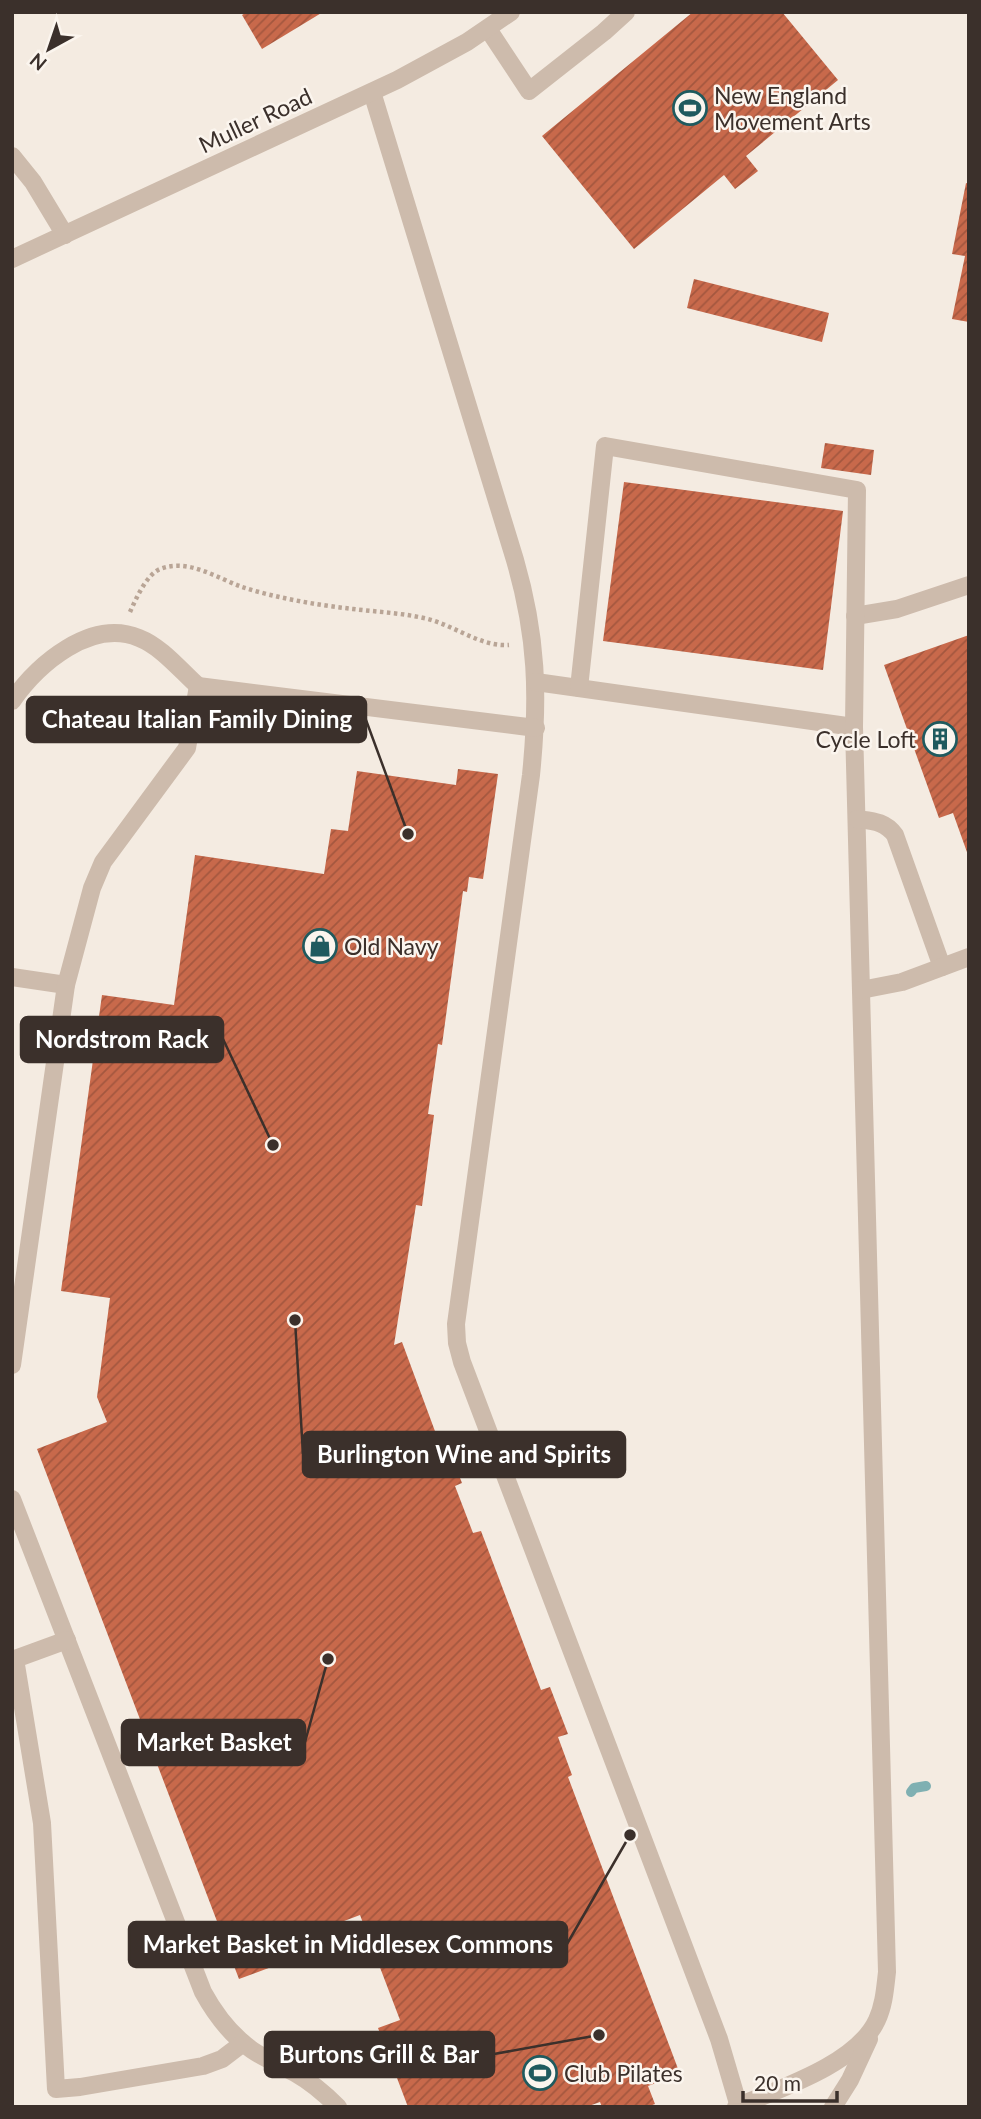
<svg xmlns="http://www.w3.org/2000/svg" width="981" height="2119" font-family="Lato,sans-serif">
<style>
.lines{fill:none;stroke-linecap:round;stroke-linejoin:round}
.stream{stroke:#7fb0b2;stroke-width:10}
.building{fill:url(#building-hatch)}
.path{stroke:#b9a596;stroke-width:4.5;stroke-dasharray:3.5 3.5;stroke-linecap:butt}
.service{stroke:#cdbbac;stroke-width:18}
.minor{stroke:#cdbbac;stroke-width:18}
.tertiary{stroke:#cdbbac;stroke-width:18}
.labels{text-anchor:middle;dominant-baseline:central;stroke-width:5;stroke-linejoin:round;paint-order:stroke}
.poi-label{font-size:23px;fill:#3b302b;stroke:#fbf5ee;text-anchor:start}
.street-label{font-size:23px;fill:#3b302b;stroke:#fbf5ee}
.leader{fill:none;stroke:#3b302b;stroke-width:2.5}
.callout-dot{fill:#3b302b;stroke:#fbf5ee;stroke-width:2.5}
.callout{fill:#3b302b;stroke:#3b302b;stroke-width:2.5}
.callout-label{font-size:24px;text-anchor:middle;font-weight:bold;fill:#fff}
</style>
<defs>
<pattern id="building-hatch" width="6" height="6" patternUnits="userSpaceOnUse" patternTransform="scale(1.75)"><rect width="6" height="6" fill="#c8694b"/><path d="M-1 1l2-2M0 6l6-6M5 7l2-2" fill="none" stroke="#a4573f"/></pattern>
</defs>
<rect width="100%" height="100%" fill="#f4ebe1"/>
<g class="lines">
<path class="stream" d="M911,1792L914,1788L926,1786"/>
</g>
<g class="building">
<path d="M247,12H323L262,49L242,15Z"/>
<path d="M693,12H782L838,80L746,156L758,171L735,189L724,175L634,249L542,136Z"/>
<path d="M966,183L969,184V322L952,319L965,256L952,254Z"/>
<path d="M694,279L829,313L822,342L687,308Z"/>
<path d="M825,443L874,450L871,475L821,468Z"/>
<path d="M624,482L843,511L823,670L603,641Z"/>
<path d="M969,635V855H968L953,813L939,818L884,665Z"/>
<path d="M458,769L498,774L483,879L469,877L467,892L463,891L442,1045L438,1044L428,1114L434,1115L422,1206L416,1205L394,1345L402,1342L439,1442L445,1439L462,1483L455,1486L473,1533L481,1531L541,1690L550,1687L568,1734L558,1737L572,1775L568,1777L680,2074L648,2086L655,2104L647,2107H602L600,2102L586,2107H408L378,2028L400,2020L360,1915L291,1941L298,1957L239,1979L37,1449L107,1422L97,1397L110,1298L61,1291L102,995L174,1005L195,855L324,874L331,829L348,831L357,771L456,785Z"/>
</g>
<g class="lines">
<path class="path" d="M130,612C136,599 146,575 160,569C188,558 217,578 242,587C276,598 317,605 353,609C378,612 403,613 428,619C455,626 481,647 509,645"/>
<g class="service">
<path d="M488,29L529,91L604,32L626,12"/>
<path d="M372,92L515,560C537,636 539,696 531,775L456,1324L457,1343L462,1362L719,2039L739,2107"/>
<path d="M855,616L897,609L969,585"/>
<path d="M536,682L854,727"/>
<path d="M579,688L605,446L857,490L854,727L887,1972C885,1989 884,2005 877,2020C857,2064 779,2089 736,2107"/>
<path d="M12,701C38,664 91,618 139,638C162,647 180,670 198,686"/>
<path d="M857,819C872,821 885,821 895,835L942,967"/>
<path d="M12,977L66,985"/>
<path d="M861,990L902,982L969,957"/>
<path d="M12,1365L66,985L92,888L103,862L187,748L198,686L536,728"/>
<path d="M12,1499L203,1992C215,2014 231,2035 252,2050C265,2059 281,2065 295,2073C311,2082 325,2094 338,2107"/>
<path d="M67,1640L15,1659L42,1823L56,2089L80,2087L203,2066L222,2059L243,2043"/>
<path d="M833,2107L850,2080L869,2039"/>
</g>
<path class="minor" d="M12,156L33,182L65,235"/>
<path class="tertiary" d="M12,259L397,80L467,42L511,12"/>
</g>
<defs>
<g id="stadium-ring" transform="scale(1.75)"><circle r="9.5" fill="#fbf5ee" stroke="#1f5a5e" stroke-width="1.5"/><path d="M0-5a6.5 5 0 1 0 0 10a6.5 5 0 1 0 0-10ZM-3.5-1.8h7v3.6h-7Z" fill="#1f5a5e"/></g>
<g id="building-ring" transform="scale(1.75)"><circle r="9.5" fill="#fbf5ee" stroke="#1f5a5e" stroke-width="1.5"/><path d="M-4-6H4V6H1V3H-1V6H-4ZM-2.5-4.3h1.7v1.8h-1.7ZM.8-4.3h1.7v1.8H.8ZM-2.5-1h1.7V.8h-1.7ZM.8-1h1.7V.8H.8Z" fill="#1f5a5e"/></g>
<g id="shop-ring" transform="scale(1.75)"><circle r="9.5" fill="#fbf5ee" stroke="#1f5a5e" stroke-width="1.5"/><path d="M-5-2.5h2.3a2.7 3.5 0 0 1 5.4 0H5L5.5 6h-11ZM-1.5-2.5h3a1.5 2.3 0 0 0-3 0Z" fill="#1f5a5e"/></g>
</defs>
<g fill-rule="evenodd">
<use href="#stadium-ring" x="690" y="108"/>
<use href="#building-ring" x="940" y="739"/>
<use href="#shop-ring" x="320" y="946"/>
<use href="#stadium-ring" x="540" y="2073"/>
</g>
<g class="labels">
<g class="poi-label">
<text x="714" y="95">New England<tspan x="714" dy="26">Movement Arts</tspan></text>
<text x="916" y="739" text-anchor="end">Cycle Loft</text>
<text x="344" y="946">Old Navy</text>
<text x="564" y="2073">Club Pilates</text>
</g>
<g class="street-label">
<text transform="translate(255 120) rotate(-25)">Muller Road</text>
</g>
</g>
<path class="leader" d="M408 834L366 720M273 1145L223 1039M295 1320L303 1454M328 1659L305 1742M630 1835L567 1944M599 2035L494 2054"/>
<g class="callout-dot">
<circle cx="408" cy="834" r="7"/>
<circle cx="273" cy="1145" r="7"/>
<circle cx="295" cy="1320" r="7"/>
<circle cx="328" cy="1659" r="7"/>
<circle cx="630" cy="1835" r="7"/>
<circle cx="599" cy="2035" r="7"/>
</g>
<g class="callout">
<rect x="27" y="697" width="339" height="45" rx="7"/>
<rect x="21" y="1017" width="202" height="45" rx="7"/>
<rect x="303" y="1432" width="322" height="45" rx="7"/>
<rect x="122" y="1720" width="183" height="45" rx="7"/>
<rect x="129" y="1922" width="438" height="45" rx="7"/>
<rect x="265" y="2032" width="229" height="45" rx="7"/>
</g>
<g class="callout-label">
<text x="197" y="728">Chateau Italian Family Dining</text>
<text x="122" y="1048">Nordstrom Rack</text>
<text x="464" y="1463">Burlington Wine and Spirits</text>
<text x="214" y="1751">Market Basket</text>
<text x="348" y="1953">Market Basket in Middlesex Commons</text>
<text x="379" y="2063">Burtons Grill &amp; Bar</text>
</g>
<rect width="981" height="2119" fill="none" stroke="#3b302b" stroke-width="28"/>
<g transform="translate(49 49) rotate(220)" stroke="#fbf5ee" stroke-width="5" paint-order="stroke">
<path d="M0-5L12 26L0 18L-12 26Z" fill="#3b302b"/>
<text y="-10" font-size="19" font-weight="bold" text-anchor="middle" fill="#3b302b">N</text>
</g>
<path d="M743 2091v10h94v-10" fill="none" stroke="#3b302b" stroke-width="3.5"/>
<text x="754" y="2091" font-size="21" fill="#3b302b" stroke="#fbf5ee" stroke-width="5" paint-order="stroke">20 m</text>
</svg>
